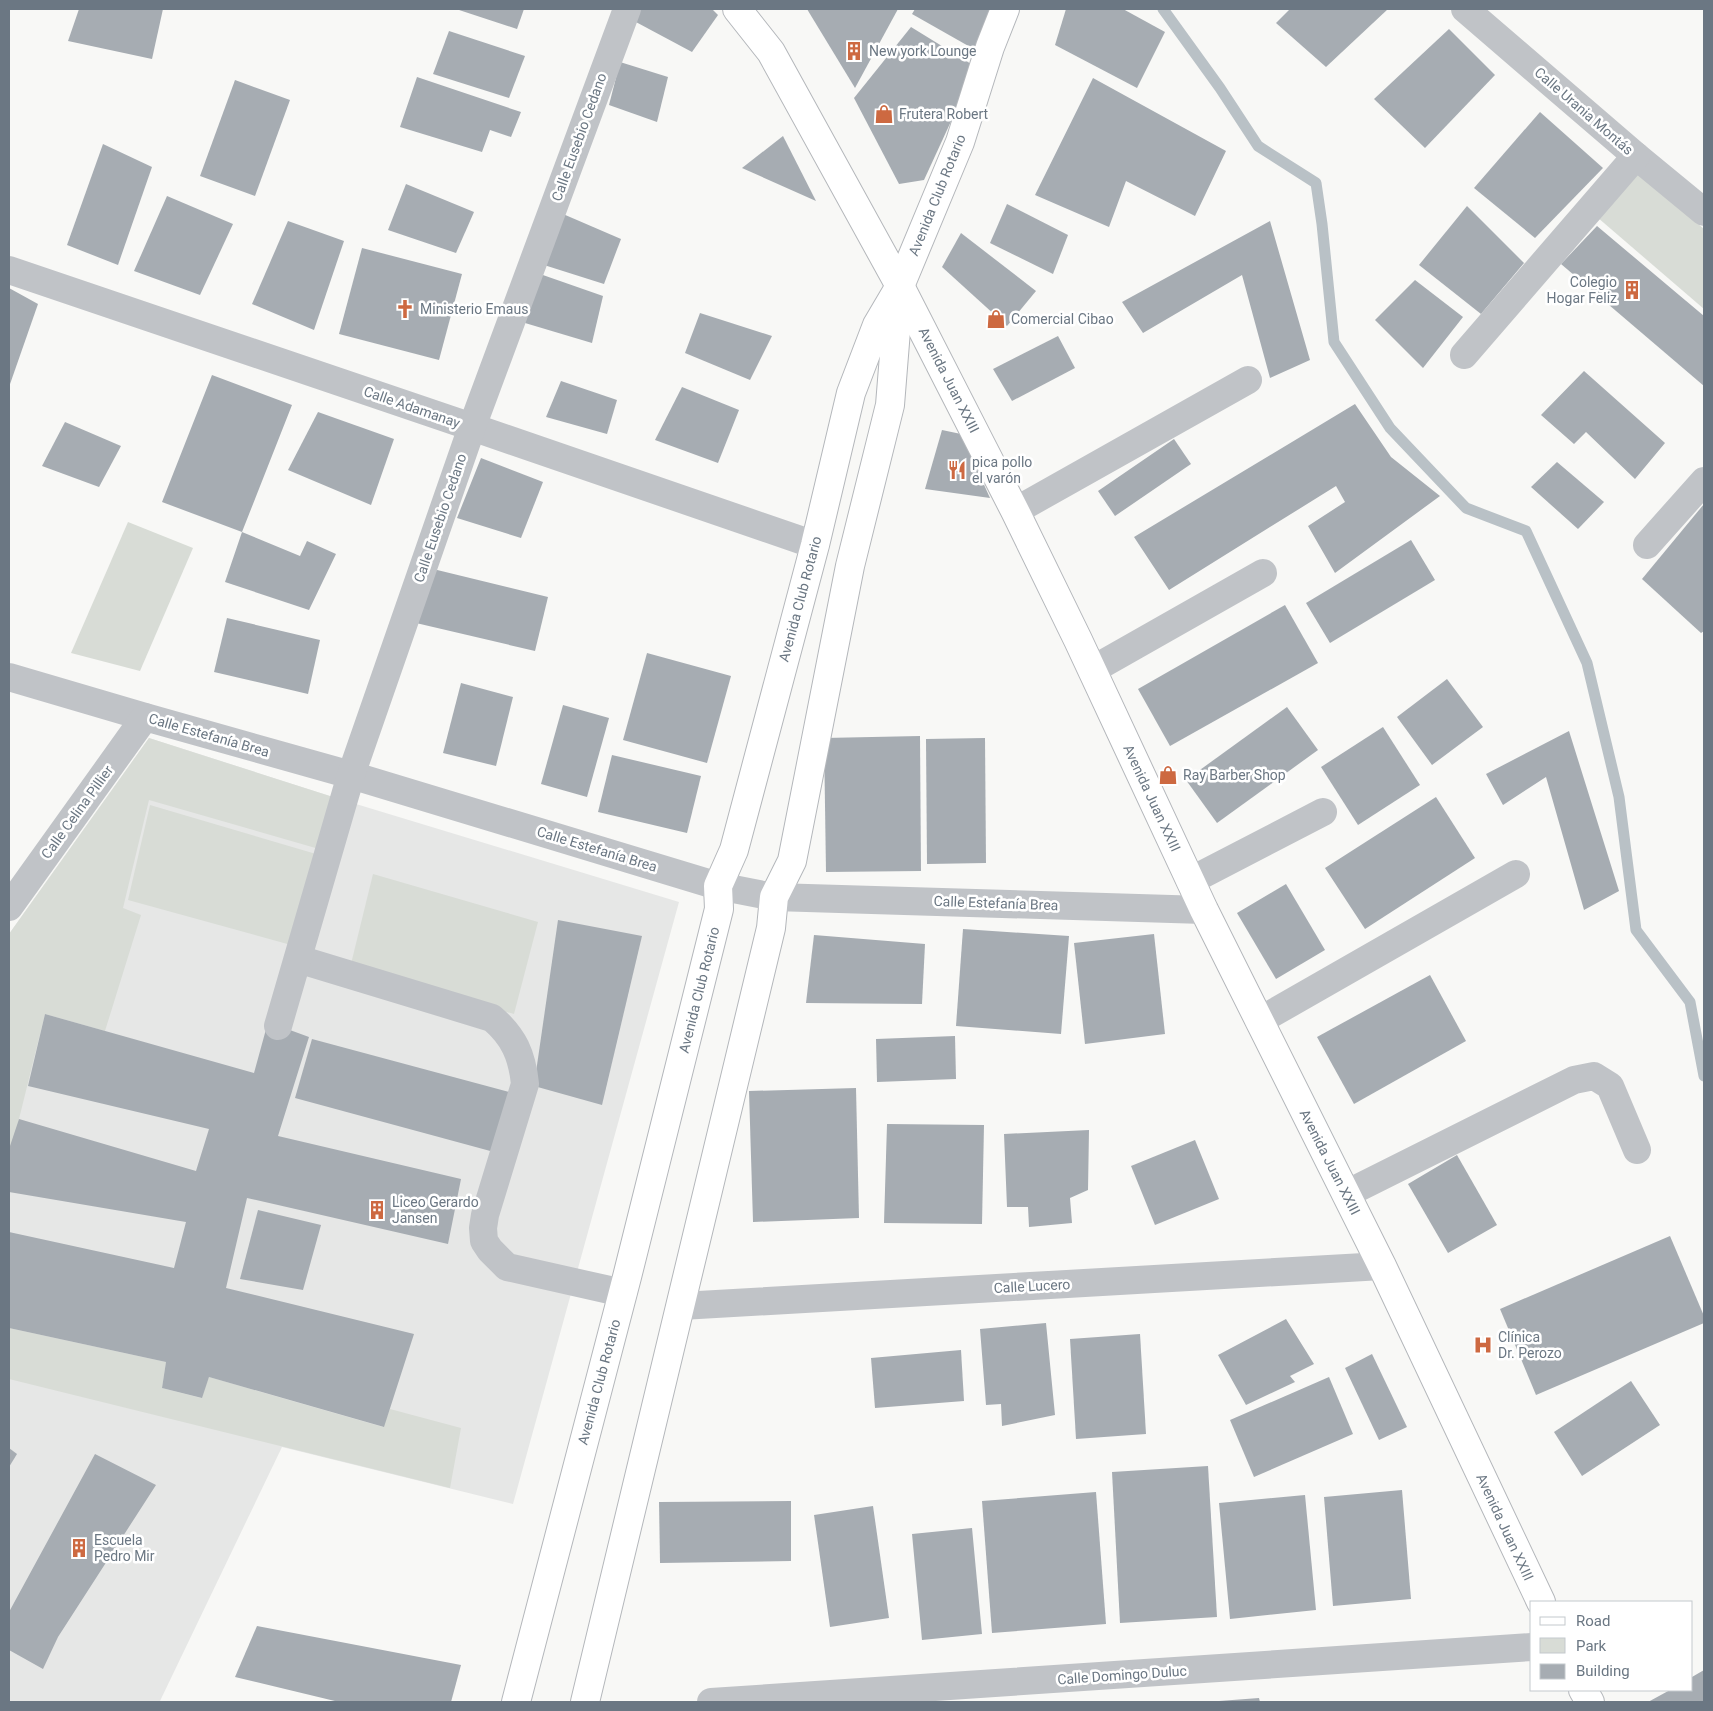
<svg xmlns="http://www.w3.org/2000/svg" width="1713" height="1711" font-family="Roboto,sans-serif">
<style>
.built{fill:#e6e7e6}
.park{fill:#d8dcd6}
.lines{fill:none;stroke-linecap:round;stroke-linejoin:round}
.stream{stroke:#b9c1c6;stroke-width:11}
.building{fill:#a6acb2}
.major-casing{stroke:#b4b7bb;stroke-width:30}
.minor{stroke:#c0c3c7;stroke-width:28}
.major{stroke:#fff;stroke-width:28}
.labels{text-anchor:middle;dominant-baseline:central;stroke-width:5;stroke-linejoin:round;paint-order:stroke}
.poi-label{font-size:14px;fill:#6b7783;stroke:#fff;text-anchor:start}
.street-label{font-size:14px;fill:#6b7783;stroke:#fff}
</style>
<rect width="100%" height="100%" fill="#f8f8f6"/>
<path class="built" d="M149,738L333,797L679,902L513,1504L282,1447L160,1701L162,1702H9V934Z"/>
<g class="park">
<path d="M1638,173L1704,229V309L1597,217Z"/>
<path d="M128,522L193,548L140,671L71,653Z"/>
<path d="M149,738L333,797L319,849L149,800L123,908L141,915L105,1031L45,1014L19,1119L9,1154V934Z"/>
<path d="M150,805L316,854L291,945L128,900Z"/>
<path d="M373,874L538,922L514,1014L350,968Z"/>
<path d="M9,1328L166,1362L162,1388L201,1398L209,1377L383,1427L390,1409L461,1428L450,1488L9,1379Z"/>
</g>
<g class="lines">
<path class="stream" d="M1163,9L1220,88L1258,146L1316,183L1322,224L1334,342L1390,428L1466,508L1526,531L1587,663L1619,797L1636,930L1690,1002L1704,1076"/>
</g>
<g class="building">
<path d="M79,9H163L152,59L68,41Z"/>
<path d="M456,9H524L517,29Z"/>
<path d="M640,9H712L718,15L692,52L634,21Z"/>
<path d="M807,9H898L855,88L810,14Z"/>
<path d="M915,9H999L979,52L912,14Z"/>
<path d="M1066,9H1123L1165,32L1137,88L1055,45Z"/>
<path d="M1290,9H1388L1326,67L1276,23Z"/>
<path d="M911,27L976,67L924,180L899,184L854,98Z"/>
<path d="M1449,29L1495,75L1425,148L1374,99Z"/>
<path d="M449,31L525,56L509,98L433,74Z"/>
<path d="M620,62L668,77L657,122L609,105Z"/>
<path d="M417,77L521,112L511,137L490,130L482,152L400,127Z"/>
<path d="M1093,78L1226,151L1195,216L1126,181L1109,227L1035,195Z"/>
<path d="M235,80L290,100L255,196L200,176Z"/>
<path d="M1540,112L1603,168L1535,238L1474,188Z"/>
<path d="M783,136L816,201L742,168Z"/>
<path d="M103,144L152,167L118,265L67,245Z"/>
<path d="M406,184L474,212L456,253L388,230Z"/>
<path d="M167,196L233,224L200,295L134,271Z"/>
<path d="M1007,204L1068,235L1053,274L990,243Z"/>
<path d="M1467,206L1524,263L1481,314L1419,265Z"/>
<path d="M563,214L621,239L604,284L544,265Z"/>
<path d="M288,221L344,241L314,330L252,304Z"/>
<path d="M1270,221L1310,360L1270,378L1242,275L1143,333L1122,302Z"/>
<path d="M1597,226L1704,316V386L1561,264Z"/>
<path d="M961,233L1036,291L1007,326L942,267Z"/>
<path d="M362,248L462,274L439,360L339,334Z"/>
<path d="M540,274L603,296L592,343L525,323Z"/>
<path d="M1415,280L1463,317L1423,368L1375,320Z"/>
<path d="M9,288L38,304L9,387Z"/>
<path d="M700,313L772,336L750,380L685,353Z"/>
<path d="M1058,336L1075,368L1012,401L993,369Z"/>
<path d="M1584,371L1665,443L1635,479L1586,432L1574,444L1541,415Z"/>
<path d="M212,375L292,405L242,532L300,556L307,541L336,554L309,610L225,582L242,532L162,502Z"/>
<path d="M561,381L617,400L607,434L546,417Z"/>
<path d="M682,387L739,410L718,463L655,440Z"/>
<path d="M1355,404L1391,457L1440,496L1335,573L1308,526L1345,502L1336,486L1169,590L1134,537Z"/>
<path d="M318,412L394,439L371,505L288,470Z"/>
<path d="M65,422L121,446L99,487L42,466Z"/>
<path d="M942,430L961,434L990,498L925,489Z"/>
<path d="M1174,439L1191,464L1115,516L1098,491Z"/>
<path d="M481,458L543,482L521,538L457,518Z"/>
<path d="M1557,462L1604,502L1578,529L1531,487Z"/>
<path d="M1704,504V631L1701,633L1642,579Z"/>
<path d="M1411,540L1435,580L1330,643L1306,603Z"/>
<path d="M429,568L548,597L535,651L416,623Z"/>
<path d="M1285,605L1318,663L1170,746L1138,689Z"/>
<path d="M227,618L320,640L308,694L214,672Z"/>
<path d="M647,653L731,676L707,763L623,740Z"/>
<path d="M1447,679L1483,727L1432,765L1397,717Z"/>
<path d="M461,683L513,697L496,766L443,753Z"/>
<path d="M563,705L609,718L587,797L541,784Z"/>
<path d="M1287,707L1318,750L1217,823L1186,780Z"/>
<path d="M1383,727L1420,785L1358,825L1321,767Z"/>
<path d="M1569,731L1619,891L1584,910L1546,777L1503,805L1486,774Z"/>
<path d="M920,736L921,871L826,872L824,738Z"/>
<path d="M985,738L986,863L927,864L926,739Z"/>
<path d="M612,755L701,776L687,833L598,812Z"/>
<path d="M1436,797L1475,858L1365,929L1325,868Z"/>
<path d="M1286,884L1325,950L1276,979L1237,913Z"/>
<path d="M558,920L642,936L602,1105L534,1086Z"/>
<path d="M963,929L1069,936L1061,1034L956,1026Z"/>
<path d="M1154,934L1165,1034L1085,1044L1074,943Z"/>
<path d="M814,935L925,944L922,1004L806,1003Z"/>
<path d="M1430,975L1466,1041L1354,1104L1317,1037Z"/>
<path d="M45,1014L254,1073L268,1022L309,1037L278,1136L461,1179L448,1244L247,1198L226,1288L414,1334L384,1427L209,1377L202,1398L162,1388L166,1362L9,1328V1232L174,1268L186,1222L9,1192V1149L19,1119L196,1171L209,1129L28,1086Z"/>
<path d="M955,1036L956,1079L877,1082L876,1039Z"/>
<path d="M312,1039L513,1093L494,1152L295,1098Z"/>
<path d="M856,1088L859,1218L753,1222L749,1091Z"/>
<path d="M887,1124L984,1125L982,1224L884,1223Z"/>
<path d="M1089,1130L1088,1190L1070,1198L1072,1223L1029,1227L1028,1207H1007L1004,1134Z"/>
<path d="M1195,1140L1219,1199L1155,1225L1131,1166Z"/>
<path d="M1457,1155L1497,1225L1448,1253L1408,1184Z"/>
<path d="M258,1210L321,1225L303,1290L240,1279Z"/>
<path d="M1670,1236L1704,1316V1323L1536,1395L1500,1309Z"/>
<path d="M1286,1319L1314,1364L1290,1376L1295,1382L1246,1405L1218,1355Z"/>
<path d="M1046,1323L1055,1415L1002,1426L1001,1404L986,1405L980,1329Z"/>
<path d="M1140,1334L1146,1434L1076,1439L1070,1339Z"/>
<path d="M961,1350L964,1401L875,1408L871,1358Z"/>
<path d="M1372,1354L1407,1427L1379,1440L1345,1368Z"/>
<path d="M1329,1377L1353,1434L1254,1477L1230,1420Z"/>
<path d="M1631,1381L1660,1425L1582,1476L1554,1432Z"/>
<path d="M9,1448L17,1454L9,1467Z"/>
<path d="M95,1454L156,1485L58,1637L43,1669L9,1650V1612Z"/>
<path d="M1208,1466L1217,1617L1120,1623L1112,1472Z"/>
<path d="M1402,1490L1411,1599L1333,1606L1324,1497Z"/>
<path d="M1096,1492L1106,1624L992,1633L982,1501Z"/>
<path d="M1305,1495L1316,1610L1230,1619L1219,1503Z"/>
<path d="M791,1501V1561L660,1563L659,1502Z"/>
<path d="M873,1506L889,1618L830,1627L814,1515Z"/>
<path d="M972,1528L982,1634L922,1640L912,1534Z"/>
<path d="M257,1626L461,1665L451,1702H339L235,1677Z"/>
<path d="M1704,1670V1702H1648L1670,1690H1692V1677Z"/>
<path d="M1259,1698L1260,1702H1219V1701Z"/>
</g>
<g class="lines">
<g class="major-casing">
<g id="major">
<path d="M737,9L771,52L900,286L1015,511L1078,640L1204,910L1382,1266L1541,1602"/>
<path d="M1583,1690L1590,1702"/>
<path d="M516,1702L627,1277L719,909L718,886L734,850L815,545L851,393L877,325L900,286L960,142L990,47L1005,9"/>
<path d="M585,1702L771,928L774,897L792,861L850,566L890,405L899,293"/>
</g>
</g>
<g class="minor">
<path d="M1465,9L1636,156L1704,212"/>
<path d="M9,270L472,427L815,545"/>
<path d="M1464,355L1636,156"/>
<path d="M1015,511L1248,380"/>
<path d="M1647,545L1704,481"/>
<path d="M1092,670L1263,573"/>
<path d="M9,677L145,717L351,775L718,886L774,897L1204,910"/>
<path d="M1190,881L1323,812"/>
<path d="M9,907L145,717"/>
<path d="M298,959L492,1018C514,1037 522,1055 525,1084L485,1215L483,1228L484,1241L490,1250L507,1267L623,1293"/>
<path d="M1259,1021L1516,874"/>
<path d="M278,1026L351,775L472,427L627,9"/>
<path d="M1346,1194L1574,1080L1594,1076L1610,1086L1637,1150"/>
<path d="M681,1306L1382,1266"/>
<path d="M711,1702L1532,1647"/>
</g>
<use href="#major" class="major"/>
</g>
<defs>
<g id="building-bare" transform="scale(1.5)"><path d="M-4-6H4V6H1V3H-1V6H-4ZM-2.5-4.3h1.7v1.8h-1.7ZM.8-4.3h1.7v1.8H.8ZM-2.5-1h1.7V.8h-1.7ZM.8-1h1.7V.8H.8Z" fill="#cd6941" stroke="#fff" stroke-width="2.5" paint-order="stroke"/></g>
<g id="shop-bare" transform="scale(1.5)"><path d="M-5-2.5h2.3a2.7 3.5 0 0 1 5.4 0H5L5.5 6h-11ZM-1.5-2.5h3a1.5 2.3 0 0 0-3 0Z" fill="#cd6941" stroke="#fff" stroke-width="2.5" paint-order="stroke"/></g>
<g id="church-bare" transform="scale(1.5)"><path d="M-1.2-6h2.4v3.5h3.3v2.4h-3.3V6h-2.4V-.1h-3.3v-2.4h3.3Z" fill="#cd6941" stroke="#fff" stroke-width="2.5" paint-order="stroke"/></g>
<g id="restaurant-bare" transform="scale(1.5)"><path d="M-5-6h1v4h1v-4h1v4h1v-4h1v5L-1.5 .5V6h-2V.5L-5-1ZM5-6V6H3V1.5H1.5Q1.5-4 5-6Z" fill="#cd6941" stroke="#fff" stroke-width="2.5" paint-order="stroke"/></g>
<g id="hospital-bare" transform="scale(1.5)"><path d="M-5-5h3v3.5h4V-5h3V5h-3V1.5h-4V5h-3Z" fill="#cd6941" stroke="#fff" stroke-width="2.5" paint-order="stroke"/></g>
</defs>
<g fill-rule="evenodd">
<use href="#building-bare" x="854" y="51"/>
<use href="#shop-bare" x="884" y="114"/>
<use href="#building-bare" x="1632" y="290"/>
<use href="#church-bare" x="405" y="309"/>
<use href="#shop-bare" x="996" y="319"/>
<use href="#restaurant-bare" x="957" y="470"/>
<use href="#shop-bare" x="1168" y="775"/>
<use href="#building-bare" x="377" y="1210"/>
<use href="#hospital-bare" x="1483" y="1345"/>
<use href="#building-bare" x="79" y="1548"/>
</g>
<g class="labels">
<g class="poi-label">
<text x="869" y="51">New york Lounge</text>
<text x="899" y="114">Frutera Robert</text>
<text x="1617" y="282" text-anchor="end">Colegio<tspan x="1617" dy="16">Hogar Feliz</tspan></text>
<text x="420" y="309">Ministerio Emaus</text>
<text x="1011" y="319">Comercial Cibao</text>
<text x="972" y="462">pica pollo<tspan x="972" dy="16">el varón</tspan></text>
<text x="1183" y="775">Ray Barber Shop</text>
<text x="392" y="1202">Liceo Gerardo<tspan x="392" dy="16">Jansen</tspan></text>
<text x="1498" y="1337">Clínica<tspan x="1498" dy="16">Dr. Perozo</tspan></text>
<text x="94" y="1540">Escuela<tspan x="94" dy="16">Pedro Mir</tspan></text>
</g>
<g class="street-label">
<text transform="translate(1584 111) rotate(41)">Calle Urania Montás</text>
<text transform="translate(579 137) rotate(-70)">Calle Eusebio Cedano</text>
<text transform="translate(937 195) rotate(-68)">Avenida Club Rotario</text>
<text transform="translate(949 380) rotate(63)">Avenida Juan XXIII</text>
<text transform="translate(412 407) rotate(19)">Calle Adamanay</text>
<text transform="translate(440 518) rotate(-71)">Calle Eusebio Cedano</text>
<text transform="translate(800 599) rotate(-75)">Avenida Club Rotario</text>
<text transform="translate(209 735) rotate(16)">Calle Estefanía Brea</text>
<text transform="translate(1152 798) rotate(65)">Avenida Juan XXIII</text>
<text transform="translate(77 812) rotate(-54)">Calle Celina Pillier</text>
<text transform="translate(597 849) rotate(17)">Calle Estefanía Brea</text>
<text transform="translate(996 903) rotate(2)">Calle Estefanía Brea</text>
<text transform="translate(699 990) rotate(-76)">Avenida Club Rotario</text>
<text transform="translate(1330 1162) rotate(63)">Avenida Juan XXIII</text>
<text transform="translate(1032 1286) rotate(-3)">Calle Lucero</text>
<text transform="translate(599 1382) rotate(-75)">Avenida Club Rotario</text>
<text transform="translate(1505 1527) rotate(65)">Avenida Juan XXIII</text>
<text transform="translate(1122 1675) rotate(-4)">Calle Domingo Duluc</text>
</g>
</g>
<rect width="1713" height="1711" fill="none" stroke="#6b7783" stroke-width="20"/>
<rect x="1530" y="1601" width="162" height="90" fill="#ffffff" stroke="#c4c9cd"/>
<rect x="1540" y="1617" width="25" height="8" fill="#ffffff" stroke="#c4c9cd"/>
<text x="1576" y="1626" font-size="15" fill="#6b7783">Road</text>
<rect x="1540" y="1638" width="25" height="15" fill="#d8dcd6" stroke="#c4c9cd"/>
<text x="1576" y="1651" font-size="15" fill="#6b7783">Park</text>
<rect x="1540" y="1664" width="25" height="15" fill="#a6acb2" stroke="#c4c9cd"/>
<text x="1576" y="1676" font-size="15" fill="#6b7783">Building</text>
</svg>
